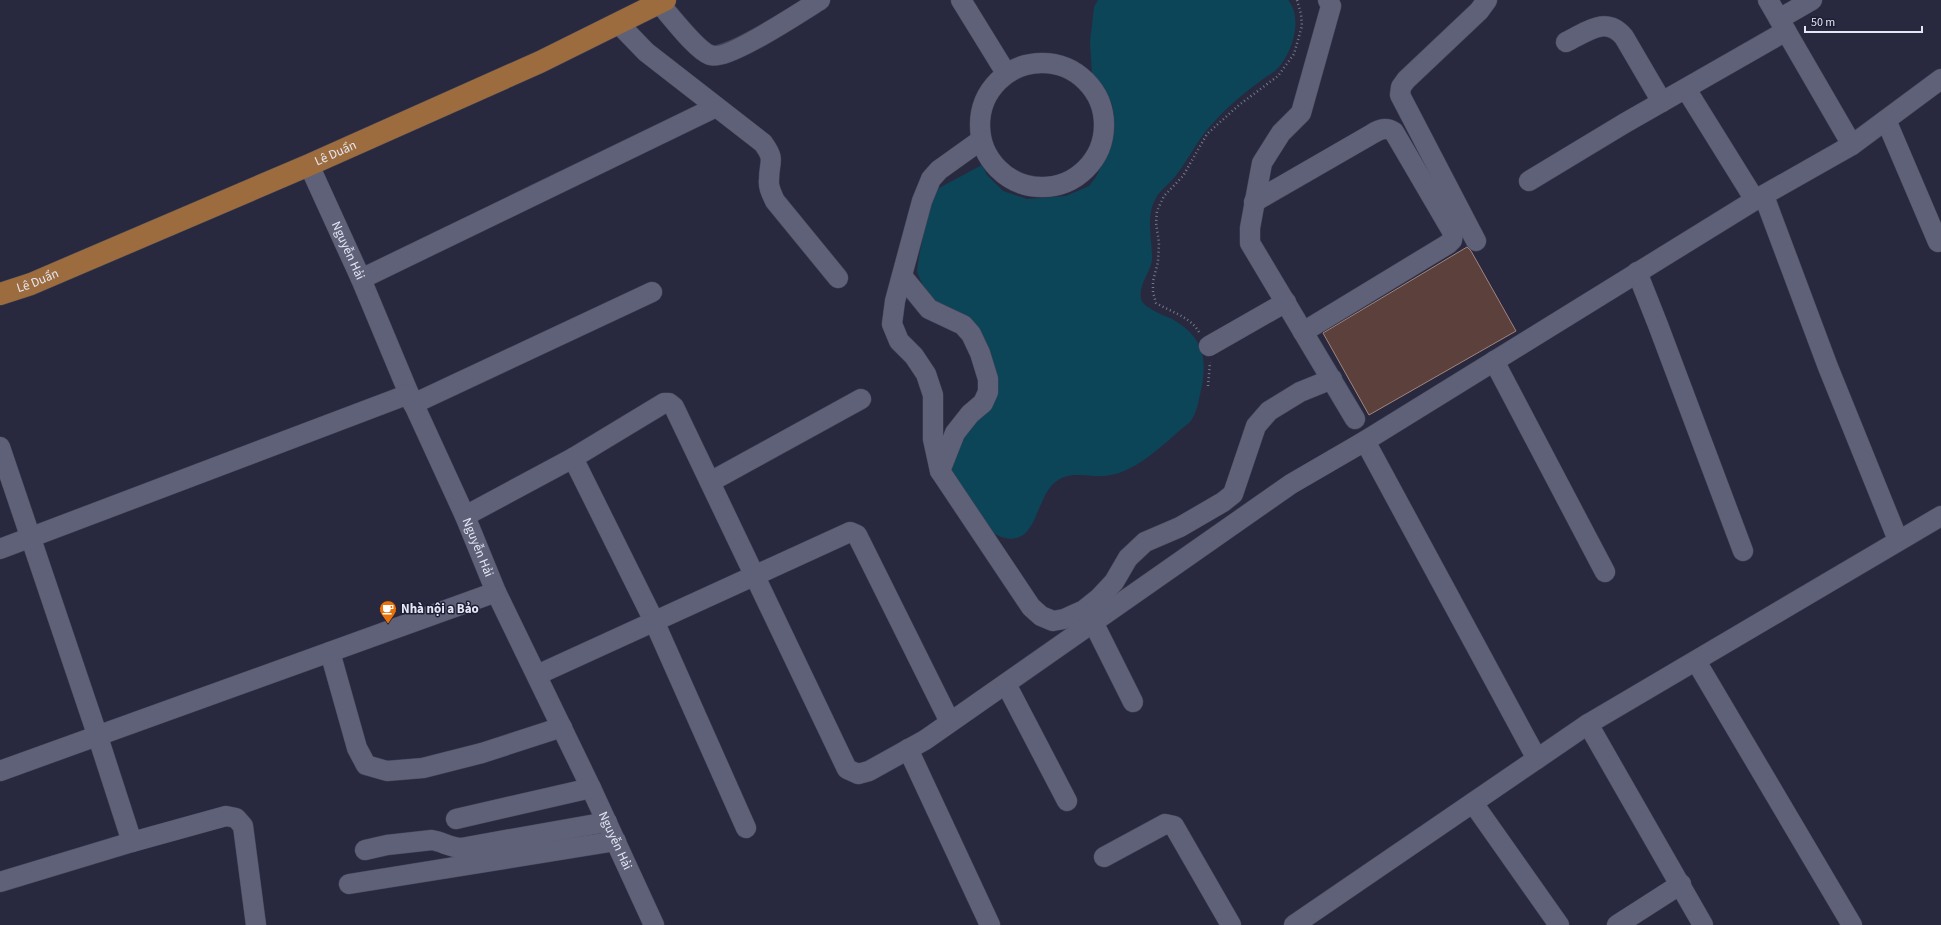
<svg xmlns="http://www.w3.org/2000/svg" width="1941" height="925" font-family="'Source Sans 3',sans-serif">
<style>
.water{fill:#0d4558}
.building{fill:#5b403b;stroke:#a3847e}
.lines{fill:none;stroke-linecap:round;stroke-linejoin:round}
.minor-casing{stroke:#444457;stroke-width:21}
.major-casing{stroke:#444457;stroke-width:23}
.path{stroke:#76788a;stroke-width:2.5;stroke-dasharray:1 3;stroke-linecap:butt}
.minor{stroke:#5f6179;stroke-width:20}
.major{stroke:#9c6c3e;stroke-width:22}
.labels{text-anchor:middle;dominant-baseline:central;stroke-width:3;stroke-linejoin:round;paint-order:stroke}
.street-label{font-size:13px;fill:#e5e7f5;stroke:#1e1f34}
.poi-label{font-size:13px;font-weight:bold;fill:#e5e7f5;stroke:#1e1f34;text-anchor:start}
</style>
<rect width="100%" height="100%" fill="#28293e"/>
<path class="water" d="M1098,0H1288C1303,18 1293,50 1279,67C1274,73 1265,77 1259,82C1243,94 1227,107 1214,122C1199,137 1190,157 1177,174C1172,181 1162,189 1157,196C1146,214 1151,234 1152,254C1154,270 1138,282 1141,299C1143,305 1148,307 1153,310C1159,314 1166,316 1172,319C1207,339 1208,363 1199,399C1198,405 1195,415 1192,419C1189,424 1183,427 1179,431C1159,449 1132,474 1104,476C1088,477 1072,471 1058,480C1035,494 1039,545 1005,538C992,535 983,525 976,514C972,507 952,481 951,474C951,471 952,465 952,462L992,368L933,303L923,286L917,272L919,256L929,206L939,188L982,165L987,175L1003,191L1027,199L1066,196L1089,186L1096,177L1112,143L1114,118L1112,104L1103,87L1092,75L1090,42L1094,7Z"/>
<path class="building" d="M1467,247L1471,251L1516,331L1369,415L1323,333Z"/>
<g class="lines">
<g class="minor-casing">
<g id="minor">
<path d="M961,0L1006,73"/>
<path d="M1328,0L1331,6L1301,113L1281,133L1262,163L1250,228V243L1355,419"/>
<path d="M1768,0L1852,145"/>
<path d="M659,3C670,15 696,50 710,55C726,62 802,11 820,0"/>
<path d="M1779,19L1812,0"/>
<path d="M618,23L646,52L763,143C776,161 769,160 769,180C768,188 772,194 775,201L838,278"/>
<path d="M1566,42C1587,32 1606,15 1624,37L1662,102"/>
<circle cx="1042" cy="125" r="62"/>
<path d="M1686,89L1755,200"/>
<path d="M1886,120L1938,242L1941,241"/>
<path d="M981,140L939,170L931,179L922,201L895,301L892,324L899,341L914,356L926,374L933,395V439L940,471L1031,607L1041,616L1053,621L1064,619L1084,610L1099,598L1114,582L1128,558L1145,542L1180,527L1223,502L1233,494L1256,426L1269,411L1300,392L1332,379"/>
<path id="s1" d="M309,165L361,279L409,394L465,516L496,592L591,788L654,925"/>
<path d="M1529,181L1625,123L1786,31"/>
<path d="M1764,196L1828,367L1898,540"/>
<path d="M1254,202L1372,134C1380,129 1386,127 1394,132L1453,233L1452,240L1448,244L1303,332"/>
<path d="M1476,241L1400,95L1401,87L1406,80L1479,11L1487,0"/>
<path d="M1637,272L1658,325L1743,551"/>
<path d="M902,276L929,309L963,325L971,334L980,353L988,379V392L983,403L970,414L955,433L940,471"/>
<path d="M361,279L716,107"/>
<path d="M1209,346L1286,302"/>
<path d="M1494,361L1605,572"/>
<path d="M413,404L652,292"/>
<path d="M1365,441L1537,759"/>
<path d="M0,447L98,737L132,842"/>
<path d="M573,458L654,621L746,828"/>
<path d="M710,482L861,399"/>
<path d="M465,516L573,458L664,403H669L674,407L847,769L858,774L869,771L925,740L1291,484L1365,441L1755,200L1852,145L1941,79"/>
<path d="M0,549L409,394"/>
<path d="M1093,622L1133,702"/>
<path d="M330,652L357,748L366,765L387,771L423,768L482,753L562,727"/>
<path d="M1696,661L1852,925"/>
<path d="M537,675L850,532L857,535L862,545L950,722"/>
<path d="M1006,684L1067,801"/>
<path d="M1588,724L1703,925"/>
<path d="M908,749L990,925"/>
<path d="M0,771L496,592"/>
<path d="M1473,803L1559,925"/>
<path d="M456,819L591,788"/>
<path d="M365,850L387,845L432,840C443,842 449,847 461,848L607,822"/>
<path d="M1104,857L1165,824L1174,826L1231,925"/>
<path d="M0,882L132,842L226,816L236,818L243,826L256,925"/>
<path d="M349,884L616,841"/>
<path d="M1294,925L1588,724L1941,516"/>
<path d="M1617,925L1681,884"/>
</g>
</g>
<g class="major-casing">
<g id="major">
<path id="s2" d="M0,294L31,284L309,165L540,62L665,0"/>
</g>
</g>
<g class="path">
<path d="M1199,332C1189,316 1171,312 1156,303L1153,292V281L1158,262L1159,243L1156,223L1157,211L1164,196L1183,176L1207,134L1239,105L1278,76L1294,54L1302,26L1301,14L1297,0"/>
<path d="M1208,386L1210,362"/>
</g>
<use href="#minor" class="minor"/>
<use href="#major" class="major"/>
</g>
<defs>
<g id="cafe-pin" transform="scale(0.9)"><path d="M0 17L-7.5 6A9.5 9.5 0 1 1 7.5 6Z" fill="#e8710a" stroke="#1e1f34"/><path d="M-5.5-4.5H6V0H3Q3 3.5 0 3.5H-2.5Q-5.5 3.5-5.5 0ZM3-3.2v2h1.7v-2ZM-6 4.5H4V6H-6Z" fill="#fff"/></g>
</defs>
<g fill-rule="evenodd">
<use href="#cafe-pin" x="388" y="609"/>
</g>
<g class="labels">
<g class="street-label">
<text stroke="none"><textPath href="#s2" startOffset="364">Lê Duẩn</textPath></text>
<text stroke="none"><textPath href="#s1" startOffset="94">Nguyễn Hải</textPath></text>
<text stroke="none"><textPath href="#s2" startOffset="40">Lê Duẩn</textPath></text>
<text stroke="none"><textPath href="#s1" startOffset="418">Nguyễn Hải</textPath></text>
<text stroke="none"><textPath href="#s1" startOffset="742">Nguyễn Hải</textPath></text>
</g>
<g class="poi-label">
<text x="401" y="609">Nhà nội a Bảo</text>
</g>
</g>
<path d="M1805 26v6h117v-6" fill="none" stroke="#e5e7f5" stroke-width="2"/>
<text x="1811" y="26" font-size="12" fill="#e5e7f5" stroke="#1e1f34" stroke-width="3" paint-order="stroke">50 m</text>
</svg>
